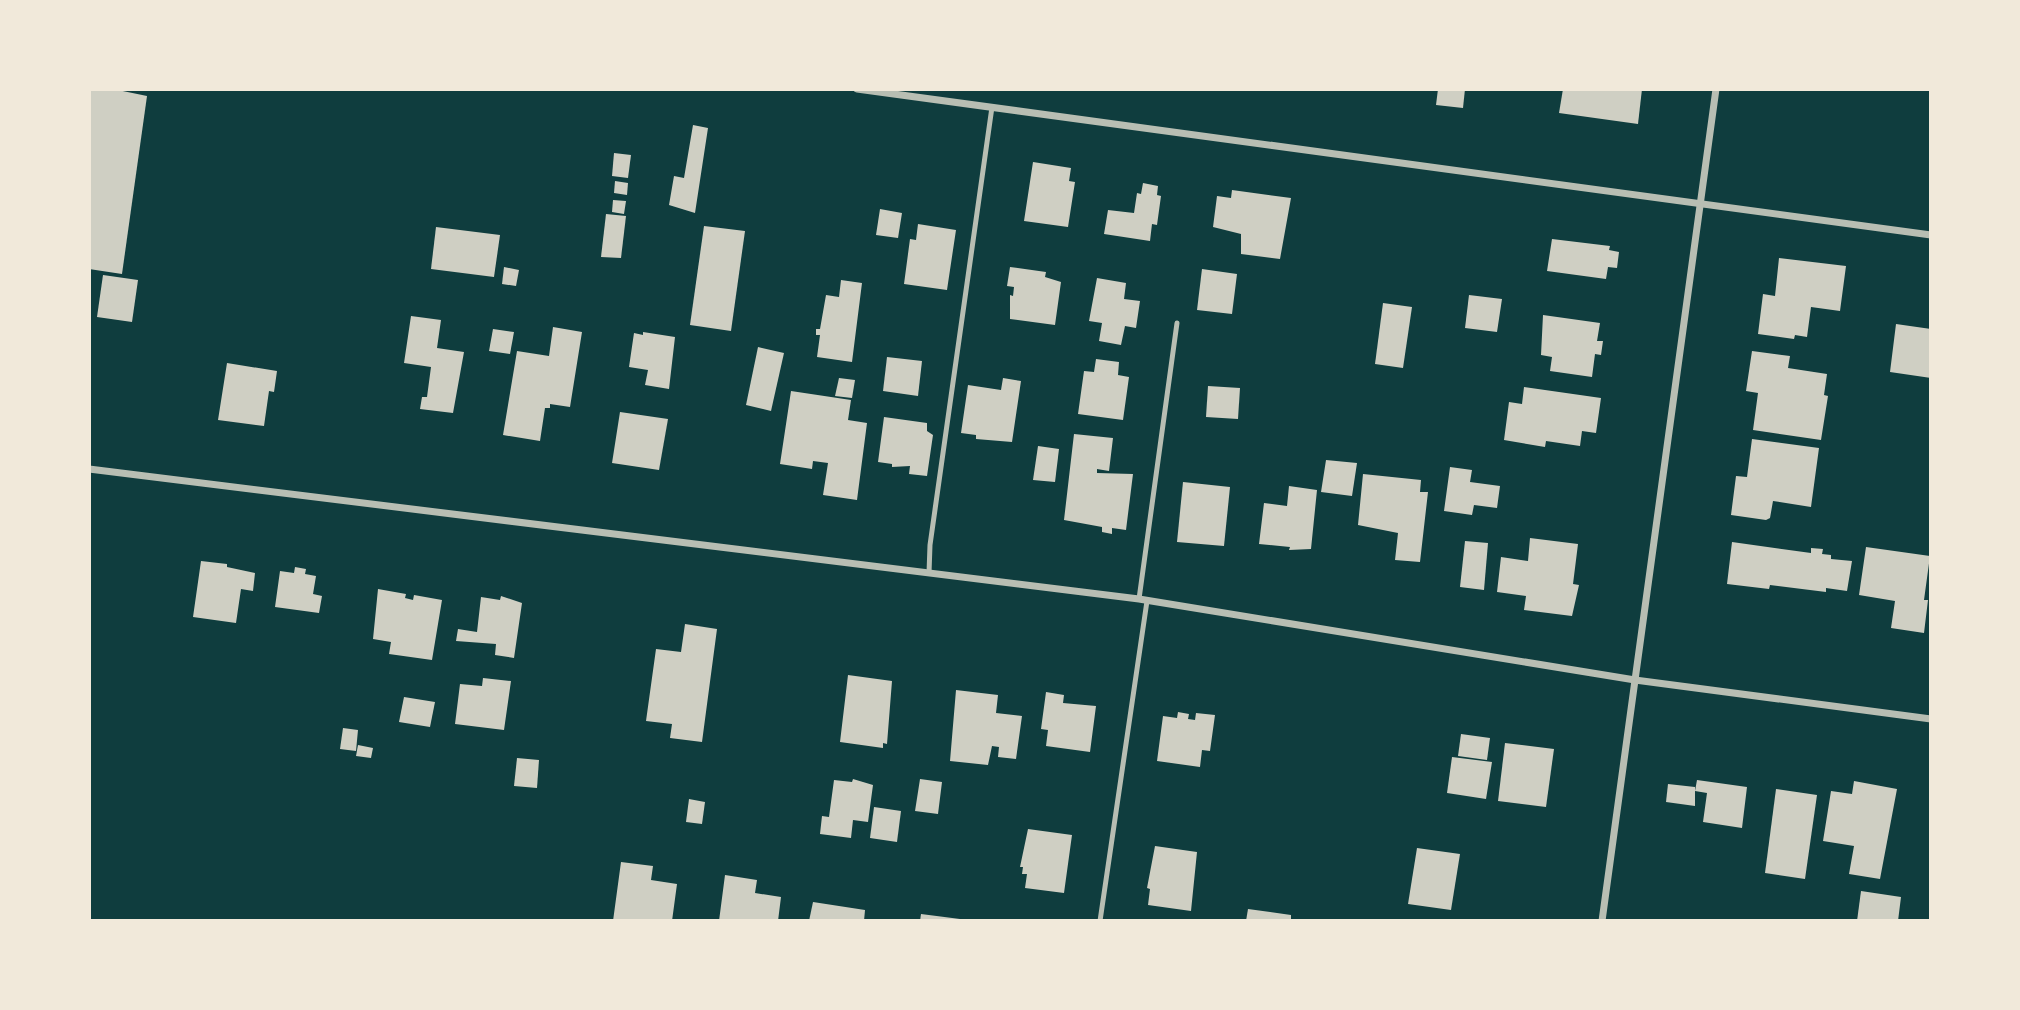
<svg xmlns="http://www.w3.org/2000/svg" width="2020" height="1010" font-family="'Sofia Sans Condensed',sans-serif">
<style>
.building{fill:#cfcfc3}
.lines{fill:none;stroke-linecap:round;stroke-linejoin:round}
.service{stroke:#b8beb3;stroke-width:5}
.minor{stroke:#b8beb3;stroke-width:7}
</style>
<rect width="100%" height="100%" fill="#0f3d3e"/>
<g class="building">
<path d="M89,89H113L147,96L122,274L89,269Z"/>
<path d="M1438,89H1465L1463,108L1436,105Z"/>
<path d="M1563,89H1642L1638,124L1559,113Z"/>
<path d="M693,125L708,128L695,213L669,205L674,176L684,178Z"/>
<path d="M614,153L631,155L628,178L612,176Z"/>
<path d="M1033,162L1071,168L1069,181L1075,182L1068,227L1024,221Z"/>
<path d="M615,181L628,183L627,195L614,193Z"/>
<path d="M1143,183L1158,186L1157,195L1161,196L1157,225L1152,224L1150,241L1104,234L1108,210L1134,213L1137,193L1141,194Z"/>
<path d="M1232,190L1291,198L1280,259L1241,254V234L1213,227L1217,196L1231,198Z"/>
<path d="M613,200L626,201L624,214L612,212Z"/>
<path d="M880,209L902,213L898,238L876,235Z"/>
<path d="M606,214L626,216L621,258L601,257Z"/>
<path d="M918,224L956,230L947,290L904,284L910,239L916,240Z"/>
<path d="M704,226L745,231L731,331L690,325Z"/>
<path d="M436,227L500,235L494,277L431,269Z"/>
<path d="M1552,239L1610,246L1609,250L1619,252L1617,268L1608,267L1606,279L1547,271Z"/>
<path d="M1779,258L1846,266L1840,311L1811,307L1807,337L1795,335L1794,339L1758,334L1763,294L1775,296Z"/>
<path d="M504,267L519,270L516,286L502,284Z"/>
<path d="M1010,267L1046,272L1045,277L1061,282L1055,325L1010,319V295L1013,296L1014,287L1007,286Z"/>
<path d="M1202,269L1237,274L1232,314L1197,310Z"/>
<path d="M103,275L138,280L132,322L97,317Z"/>
<path d="M1097,278L1126,283L1124,299L1140,301L1136,328L1125,326L1121,345L1099,341L1102,323L1089,321Z"/>
<path d="M841,280L862,283L852,362L817,357L820,335H816V329H820L826,295L839,297Z"/>
<path d="M1469,295L1502,299L1497,332L1465,328Z"/>
<path d="M1383,303L1412,307L1403,368L1375,364Z"/>
<path d="M1543,315L1600,323L1597,341H1603L1601,355L1595,354L1592,377L1550,371L1552,357L1541,355Z"/>
<path d="M411,316L441,320L437,348L464,352L453,413L420,409L422,397H427L431,367L404,363Z"/>
<path d="M1896,324L1931,329V378L1890,372Z"/>
<path d="M553,327L582,332L570,407L550,404V408H545L540,441L503,435L517,351L549,356Z"/>
<path d="M493,329L514,332L510,354L489,351Z"/>
<path d="M643,332L675,337L669,389L645,385L648,370L629,367L634,333L643,335Z"/>
<path d="M758,347L784,353L771,411L746,405Z"/>
<path d="M1752,351L1790,356L1788,368L1827,374L1824,395L1828,396L1821,440L1753,430L1758,393L1746,391Z"/>
<path d="M887,357L922,361L918,396L883,391Z"/>
<path d="M1096,359L1119,362L1118,375L1129,377L1123,420L1078,414L1084,371L1094,372Z"/>
<path d="M227,363L277,371L274,392L269,391L264,426L218,420Z"/>
<path d="M839,378L855,380L852,398L835,396Z"/>
<path d="M1003,378L1021,381L1012,442L976,439V435L961,433L968,385L1001,390Z"/>
<path d="M1208,386L1240,388L1238,419L1206,417Z"/>
<path d="M1524,387L1601,398L1596,433L1582,431L1580,446L1546,441L1545,447L1504,440L1509,402L1522,404Z"/>
<path d="M791,391L851,400L848,420L867,423L857,500L823,495L828,463L813,461L812,469L780,464Z"/>
<path d="M620,412L668,419L659,470L612,463Z"/>
<path d="M884,417L927,423V431L933,435L927,476L909,474L910,466L892,467V464L878,462Z"/>
<path d="M1074,434L1113,438L1109,471L1097,469V473L1133,474L1126,530L1112,528V534L1102,532V527L1064,520Z"/>
<path d="M1752,439L1819,448L1811,507L1773,501L1770,518L1766,520L1731,515L1736,476L1747,477Z"/>
<path d="M1038,446L1059,449L1055,482L1033,480Z"/>
<path d="M1326,460L1357,463L1352,496L1321,492Z"/>
<path d="M1450,467L1472,470L1470,482L1500,486L1497,508L1474,505L1472,515L1444,511Z"/>
<path d="M1363,474L1421,480L1420,492H1428L1420,562L1395,560L1398,533L1358,525Z"/>
<path d="M1183,482L1230,487L1224,546L1177,542Z"/>
<path d="M1289,486L1317,490L1311,549L1289,550L1290,547L1259,544L1264,503L1287,506Z"/>
<path d="M1530,538L1578,544L1573,584L1579,585L1572,616L1524,610L1526,596L1497,592L1501,557L1528,561Z"/>
<path d="M1465,541L1488,543L1484,590L1460,587Z"/>
<path d="M1732,542L1811,553V548L1823,549L1822,554L1831,555V559L1852,561L1847,591L1826,588V592L1770,585L1769,589L1727,584Z"/>
<path d="M1866,547L1930,556L1924,600H1928L1924,633L1891,628L1895,601L1859,595Z"/>
<path d="M201,561L227,564V567L255,573L253,591L241,589L236,623L193,617Z"/>
<path d="M295,567L306,569L305,574L316,576L313,594L322,596L319,613L275,607L280,571L294,573Z"/>
<path d="M378,589L406,594L405,598L413,600L414,595L442,600L432,660L389,654L391,642L373,639Z"/>
<path d="M501,596L522,603L514,658L495,655L496,644L456,641L458,629L477,632L481,597L500,600Z"/>
<path d="M685,624L717,629L702,742L670,738L672,724L646,721L656,649L681,652Z"/>
<path d="M848,675L892,681L887,744L883,743V748L840,742Z"/>
<path d="M483,678L511,681L504,730L455,724L460,684L482,686Z"/>
<path d="M956,690L998,695L996,713L1022,716L1016,759L998,757L999,747L992,746L988,765L950,761Z"/>
<path d="M1046,692L1064,695L1063,703L1096,706L1090,752L1046,746L1048,730L1041,729Z"/>
<path d="M404,697L435,702L430,727L399,722Z"/>
<path d="M1178,712L1189,714L1188,719L1195,720L1196,713L1215,715L1210,751L1202,750L1200,767L1157,761L1163,716L1177,718Z"/>
<path d="M343,728L358,730L356,751L340,749Z"/>
<path d="M1461,734L1490,738L1487,760L1458,756Z"/>
<path d="M1505,743L1554,749L1546,807L1498,801Z"/>
<path d="M358,745L373,748L371,758L356,756Z"/>
<path d="M1452,757L1492,762L1486,799L1447,793Z"/>
<path d="M517,758L539,760L537,788L514,786Z"/>
<path d="M853,779L873,785L868,822L853,820L851,838L820,834L822,816L829,817L834,780L852,782Z"/>
<path d="M920,779L942,782L938,814L915,811Z"/>
<path d="M1697,780L1747,787L1742,828L1703,822L1707,793L1695,791Z"/>
<path d="M1854,781L1897,789L1880,879L1849,874L1854,846L1823,841L1831,791L1852,794Z"/>
<path d="M1668,784L1695,787V806L1666,802Z"/>
<path d="M1776,789L1817,795L1805,879L1765,873Z"/>
<path d="M689,799L705,802L702,824L686,822Z"/>
<path d="M874,807L901,811L897,842L870,838Z"/>
<path d="M1028,829L1072,835L1064,893L1025,888L1027,874H1022L1023,867H1020Z"/>
<path d="M1155,846L1197,852L1191,911L1148,905L1150,889L1147,888Z"/>
<path d="M1417,848L1460,854L1451,910L1408,904Z"/>
<path d="M621,862L653,866L651,880L677,884L672,921H613Z"/>
<path d="M725,875L757,880L755,893L781,897L778,921H719Z"/>
<path d="M1861,891L1901,897L1898,921H1857Z"/>
<path d="M813,902L865,910L864,921H809Z"/>
<path d="M1248,909L1291,915V921H1246Z"/>
<path d="M921,914L960,919V921H920Z"/>
</g>
<g class="lines">
<g class="service">
<path d="M929,573L930,545L992,107"/>
<path d="M1139,599L1177,323"/>
<path d="M1100,921L1147,601"/>
</g>
<g class="minor">
<path d="M857,89L1931,235"/>
<path d="M89,469L1139,599L1635,680L1931,719"/>
<path d="M1602,921L1716,89"/>
</g>
</g>
<rect width="2020" height="1010" fill="none" stroke="#f1e9da" stroke-width="182"/>
</svg>
